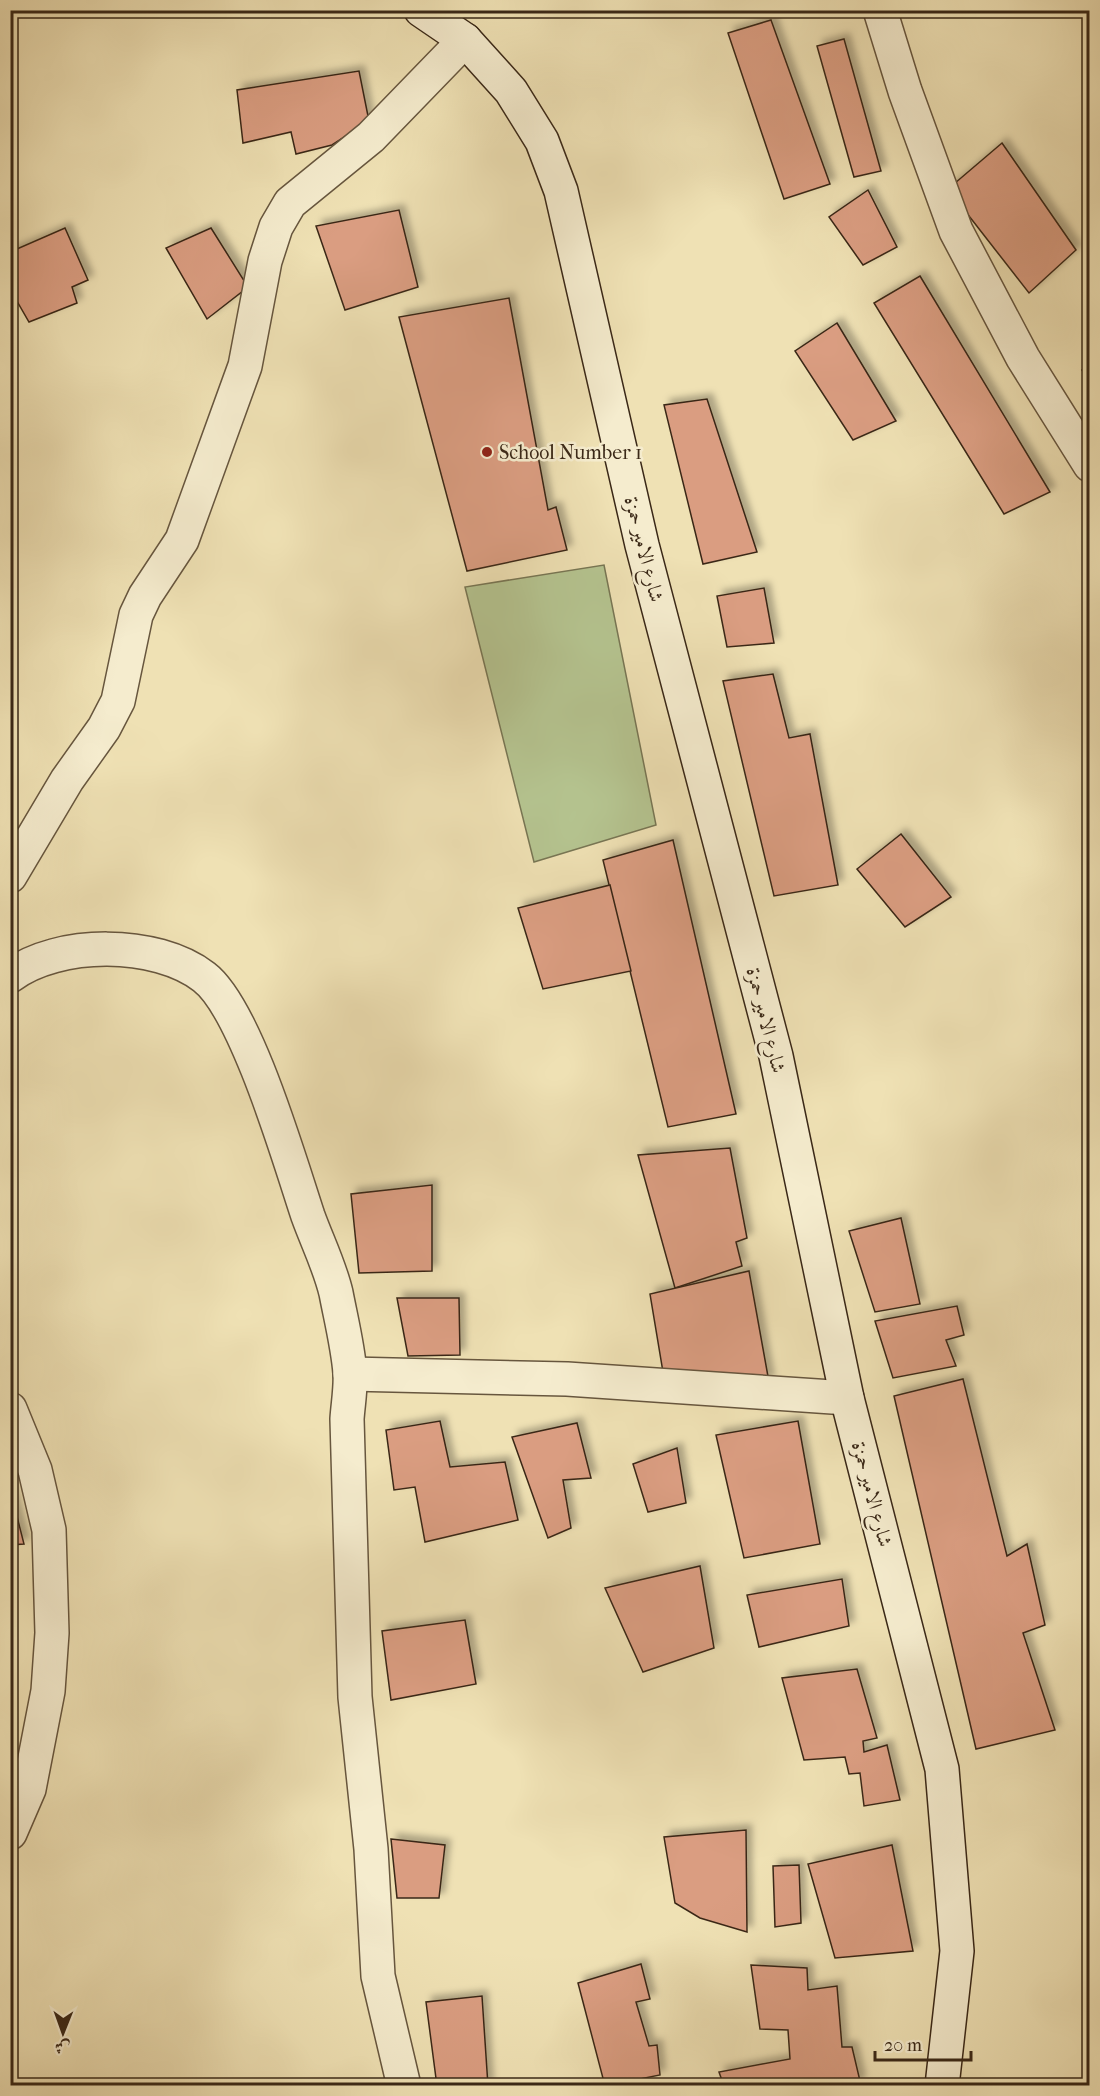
<svg xmlns="http://www.w3.org/2000/svg" width="1100" height="2096" font-family="'IM FELL French Canon',Amiri,serif">
<style>
.green{fill:#b5c490;stroke:#787654;stroke-width:1.5}
.building{fill:#da9d81;stroke:#3a2817;stroke-width:1.5;filter:url(#shadow)}
.lines{fill:none;stroke-linecap:round;stroke-linejoin:round}
.minor-casing{stroke:#67563e;stroke-width:36}
.secondary-casing{stroke:#3a2817;stroke-width:36}
.minor{stroke:#f5ecce;stroke-width:33}
.secondary{stroke:#f5ecce;stroke-width:33}
.poi-dot{fill:#8f2418;stroke:#f5ecce;stroke-width:2}
.labels{text-anchor:middle;dominant-baseline:central;stroke-width:5;stroke-linejoin:round;paint-order:stroke}
.poi-label{font-size:20px;fill:#3a2817;stroke:#f5ecce;text-anchor:start}
.street-label{font-size:20px;fill:#3a2817;stroke:#f5ecce}
</style>
<defs>
<filter id="shadow"><feDropShadow dx="5.5" dy="-5.5" stdDeviation="3" flood-color="#0004"/></filter>
</defs>
<rect width="100%" height="100%" fill="#efe1b4"/>
<filter id="stains"><feTurbulence type="fractalNoise" baseFrequency=".00333" numOctaves="4"/><feColorMatrix values="0 0 0 0 .2 0 0 0 0 .09 0 0 0 0 .02 0 0 0 .5 -.17"/></filter>
<radialGradient id="worn" r=".72"><stop offset=".6" stop-color="#630" stop-opacity="0"/><stop offset="1" stop-color="#630" stop-opacity=".3"/></radialGradient>
<path class="green" d="M604,565L656,825L534,862L465,587Z"/>
<g class="building">
<path d="M771,20L830,184L784,199L728,33Z"/>
<path d="M844,39L881,171L854,177L817,46Z"/>
<path d="M359,71L369,121L332,145L296,154L291,132L243,143L237,90Z"/>
<path d="M1002,143L1076,250L1029,293L948,189Z"/>
<path d="M868,190L897,247L863,265L829,217Z"/>
<path d="M399,210L418,287L345,310L316,226Z"/>
<path d="M65,228L88,280L72,287L77,303L29,322L10,289V252Z"/>
<path d="M211,228L248,287L207,319L166,248Z"/>
<path d="M920,276L1050,492L1004,514L874,303Z"/>
<path d="M509,298L548,510L556,507L567,550L467,571L399,317Z"/>
<path d="M837,323L896,421L853,440L795,351Z"/>
<path d="M1090,365V383L1082,370Z"/>
<path d="M707,399L757,552L703,564L664,405Z"/>
<path d="M764,588L774,643L727,647L717,596Z"/>
<path d="M773,674L789,738L810,734L838,885L774,896L723,681Z"/>
<path d="M901,834L951,897L905,927L857,869Z"/>
<path d="M673,840L736,1114L668,1127L603,860Z"/>
<path d="M610,885L631,971L543,989L518,908Z"/>
<path d="M730,1148L747,1238L736,1242L742,1266L675,1288L638,1155Z"/>
<path d="M432,1185V1271L359,1273L351,1194Z"/>
<path d="M901,1218L920,1304L875,1312L849,1231Z"/>
<path d="M749,1271L769,1382L663,1372L650,1294Z"/>
<path d="M397,1298H459L460,1355L408,1356Z"/>
<path d="M957,1306L964,1335L946,1340L956,1366L893,1378L875,1321Z"/>
<path d="M963,1379L1007,1556L1027,1544L1045,1625L1023,1633L1055,1730L976,1749L894,1396Z"/>
<path d="M440,1421L450,1467L505,1462L518,1520L425,1542L415,1487L394,1490L386,1430Z"/>
<path d="M798,1421L820,1544L744,1558L716,1435Z"/>
<path d="M577,1423L591,1478L563,1480L571,1528L548,1538L512,1437Z"/>
<path d="M677,1448L686,1503L648,1512L633,1464Z"/>
<path d="M10,1489L24,1544L10,1545Z"/>
<path d="M700,1566L714,1648L643,1672L605,1588Z"/>
<path d="M842,1579L849,1626L759,1647L747,1595Z"/>
<path d="M465,1620L476,1684L391,1700L382,1631Z"/>
<path d="M857,1669L877,1738L863,1741L864,1752L887,1745L900,1800L864,1806L860,1773L849,1774L845,1757L804,1760L782,1678Z"/>
<path d="M746,1830L747,1932L700,1918L675,1903L664,1837Z"/>
<path d="M391,1839L445,1845L439,1898H397Z"/>
<path d="M892,1845L913,1951L835,1958L808,1864Z"/>
<path d="M799,1865L801,1923L775,1927L773,1866Z"/>
<path d="M641,1964L650,1999L636,2002L649,2046L657,2045L660,2075L605,2086L578,1983Z"/>
<path d="M751,1965L807,1968L808,1990L837,1986L842,2047H852L860,2081L855,2086H724L719,2072L790,2059L788,2030L760,2029Z"/>
<path d="M482,1996L488,2086H437L426,2002Z"/>
</g>
<g class="lines">
<g class="minor-casing">
<g id="minor">
<path d="M880,10L905,91L956,231L1023,358L1090,465"/>
<path d="M10,876L67,780L104,728L118,701L136,615L145,596L182,540L245,366L265,261L276,227L290,203L371,137L465,40"/>
<path d="M10,976C58,940 156,940 204,977C246,1009 290,1162 308,1216C317,1241 330,1267 336,1293C341,1319 348,1347 350,1373C351,1388 348,1404 347,1419L355,1697L371,1849L378,1976L404,2086"/>
<path d="M350,1374L567,1379L847,1398"/>
<path d="M10,1409L35,1470L49,1530L52,1633L48,1691L29,1789L10,1833"/>
</g>
</g>
<g class="secondary-casing">
<path id="secondary" d="M421,10L465,40L511,91L542,141L561,191L642,545L776,1056L847,1398L942,1769L957,1951L942,2086"/>
</g>
<use href="#minor" class="minor"/>
<use href="#secondary" class="secondary"/>
</g>
<circle class="poi-dot" cx="487" cy="452" r="6"/>
<g class="labels">
<g class="poi-label">
<text x="499" y="452">School Number 1</text>
</g>
<g class="street-label">
<text transform="translate(644 549) rotate(76)">شارع الامير حمزة</text>
<text transform="translate(766 1020) rotate(76)">شارع الامير حمزة</text>
<text transform="translate(872 1494) rotate(75)">شارع الامير حمزة</text>
</g>
</g>
<rect width="1100" height="2096" fill="none" stroke="#efe1b4" stroke-width="36"/>
<rect x="12" y="12" width="1076" height="2072" fill="none" stroke="#3a2817" stroke-width="3"/>
<rect x="18" y="18" width="1064" height="2060" fill="none" stroke="#3a2817" stroke-width="1.5"/>
<g transform="translate(63 2033) rotate(181)" stroke="#f5ecce" stroke-width="4.5" paint-order="stroke">
<path d="M0-4.5L10 22L0 15L-10 22Z" fill="#3a2817"/>
<text y="-9" font-size="16" font-weight="bold" text-anchor="middle" fill="#3a2817">ش</text>
</g>
<path d="M875 2051v9h96v-9" fill="none" stroke="#3a2817" stroke-width="3"/>
<text x="884" y="2051" font-size="18" fill="#3a2817" stroke="#f5ecce" stroke-width="4.5" paint-order="stroke">20 m</text>
<rect width="100%" height="100%" filter="url(#stains)"/>
<rect width="100%" height="100%" fill="url(#worn)"/>
</svg>
